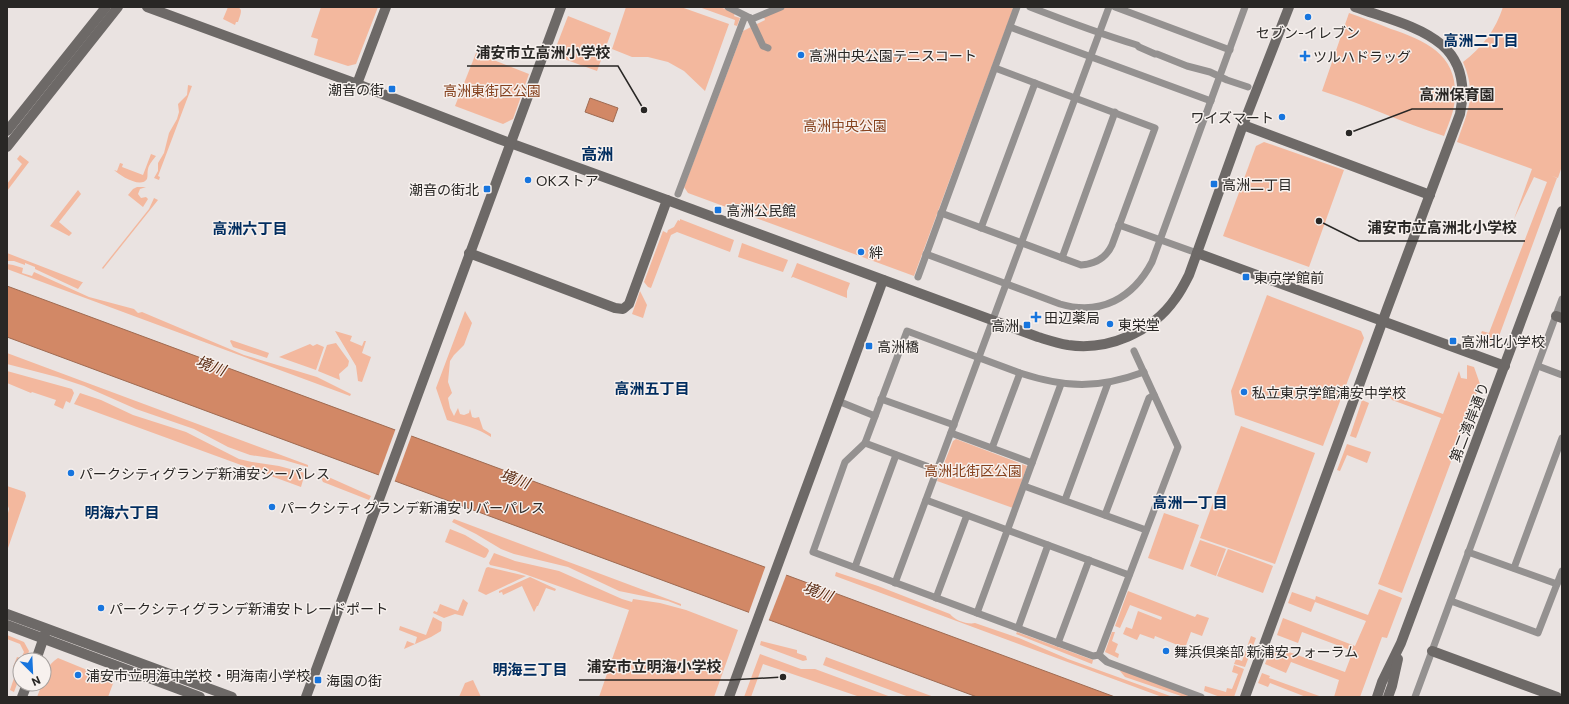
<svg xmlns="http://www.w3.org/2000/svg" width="1569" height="704" font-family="Commissioner,'Noto Sans JP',sans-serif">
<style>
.green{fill:#f3b89e}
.water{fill:#d28866;stroke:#9f6b52}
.pier{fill:#eae3e1}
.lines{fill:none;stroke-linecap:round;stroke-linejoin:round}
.street{stroke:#949190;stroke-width:7}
.secondary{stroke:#6d6967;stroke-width:10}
.poi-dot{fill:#1775de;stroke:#f7f1ee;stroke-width:1.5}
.labels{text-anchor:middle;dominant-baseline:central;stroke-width:3;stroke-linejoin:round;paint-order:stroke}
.poi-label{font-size:14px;fill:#292725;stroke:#f7f1ee;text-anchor:start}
.park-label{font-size:14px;fill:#86421e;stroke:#f7f1ee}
.street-label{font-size:14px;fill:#292725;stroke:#f7f1ee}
.neighbourhood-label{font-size:15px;font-weight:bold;fill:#012d5f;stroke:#f7f1ee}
.water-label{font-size:15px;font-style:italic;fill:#58280f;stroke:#f7f1ee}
.quarter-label{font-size:16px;font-weight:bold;fill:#012d5f;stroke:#f7f1ee}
.leader{fill:none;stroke:#292725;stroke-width:1.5}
.callout-dot{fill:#292725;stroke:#f7f1ee;stroke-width:1.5}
.callout-label{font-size:15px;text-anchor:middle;font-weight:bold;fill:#292725;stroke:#f7f1ee;stroke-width:3;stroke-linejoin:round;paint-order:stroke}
</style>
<rect width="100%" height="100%" fill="#eae3e1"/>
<g class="green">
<path d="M228,7C243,7 243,8 238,22H236L235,25L223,19Z"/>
<path d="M321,7H378L356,64L348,66L314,55L318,39L311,37Z"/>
<path d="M626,7H681L729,24L705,91L684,71L668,62L648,57H632L612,49Z"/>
<path d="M699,7H720L735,13L734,16L740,18L737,26L734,25L735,20Z"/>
<path d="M787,7H1012L1013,9L914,276L688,193L684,187L743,31L765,20L764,17Z"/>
<path d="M1503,7H1562V166L1558,178L1552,176L1557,178L1498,339L1482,346L1476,343L1482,331L1489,333L1547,182L1534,177L1514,219L1532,169L1457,142C1468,110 1477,95 1463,62C1482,48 1496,29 1503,7Z"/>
<path d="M1349,13C1363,18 1377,23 1391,29C1424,40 1457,54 1455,95C1455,110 1449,123 1444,136C1403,123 1364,104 1322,91Z"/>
<path d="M568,16L611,33L597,71L553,55Z"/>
<path d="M476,53L529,74L513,119L503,124L455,106Z"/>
<path d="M188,85L192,86L158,176L160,177L159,180L154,178L158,171V163L164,153L169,133L177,119L179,112L178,104L187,95Z"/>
<path d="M1264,142L1344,170L1309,267L1223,236L1256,146Z"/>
<path d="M151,154L156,156C153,160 149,164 148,169C147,172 148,176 147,179C141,189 119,175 114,170L117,171L120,163L123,164L122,167L143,175Z"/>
<path d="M20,155L29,162L7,191V184L22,164L17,159Z"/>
<path d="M137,187H146L140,189L138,194L141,198L146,197L148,199L143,207L128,195L133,189Z"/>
<path d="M78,190L81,194L59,222L72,233L69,236L50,226Z"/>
<path d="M154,198L158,200L103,269L102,268L149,209Z"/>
<path d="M680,219L734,240L730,252L677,232L671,235L651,288L648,287L644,282L663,231L667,233L668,230L674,227L678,220L680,221Z"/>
<path d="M742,243L788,260L783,272L738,257Z"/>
<path d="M7,253L82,282H83L78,289L35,269V267L25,263V265L14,261H7Z"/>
<path d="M797,263L850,283L847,291V298L793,277L791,278Z"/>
<path d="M7,264L13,265L23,268L22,273L32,276L34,272L89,297L134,309L138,313L142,312L244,355L317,377L351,394L350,396L7,269Z"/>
<path d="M640,291L647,305L643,318L632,314Z"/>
<path d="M1267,295L1361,331L1364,338L1323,446L1235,415L1231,391Z"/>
<path d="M465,311L472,323L464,345L454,355L450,361L448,382L452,393L448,398L450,408L454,416L458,408L460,414L464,415L469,413L470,409L472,417L475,418L479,417L483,429L491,434V437C478,428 462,425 447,420L436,388Z"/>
<path d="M335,331L352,336L350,341L362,346L364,341H366L362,353L371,357L362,382L358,381L356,366Z"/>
<path d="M231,340L269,353L267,358L233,347L230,341Z"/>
<path d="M336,343L349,361L348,366L339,374L340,380L318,371L327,345Z"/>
<path d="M310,344L313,346L317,344L324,347L316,370L279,357Z"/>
<path d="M7,353L308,465V467L284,460L250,455L228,447L194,429L136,409L84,386L57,377L7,364Z"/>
<path d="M1467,365L1474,367L1480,384L1402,593L1378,584L1441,418L1392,400L1390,397L1375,391L1376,390L1443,414L1459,371L1461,378L1467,379Z"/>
<path d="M7,371L72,389L74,393L70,403L66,401L63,409L54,405L56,400L32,392L31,393L7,383Z"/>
<path d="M80,393L101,400L133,415L186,432L239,459L252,462L279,466L305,473L301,487L74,404Z"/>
<path d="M1362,400L1369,403L1356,438L1350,436Z"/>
<path d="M1241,426L1315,453L1275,564L1200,538Z"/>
<path d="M956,439L1027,466L1013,508L937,481L953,441Z"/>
<path d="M1347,444L1371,452L1367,463L1347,455L1340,471L1337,470Z"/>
<path d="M324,475L371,496L369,500L323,482L321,478Z"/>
<path d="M7,486L25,492L26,496L7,551V517L9,509L7,503Z"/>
<path d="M1164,513L1199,525L1183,570L1148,558Z"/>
<path d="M454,519L681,604V606L668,601L619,591L568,567L514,554L501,549L476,534L452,522Z"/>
<path d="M450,529L465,535L488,549L489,551L486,557L484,558L445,542Z"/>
<path d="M1200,540L1226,549L1216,576L1190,566Z"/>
<path d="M1228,549L1273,566L1263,593L1217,576Z"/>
<path d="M494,553L515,561L559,571L622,599L632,602L633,599L660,603L686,610L738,630L714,697H599L629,610L586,596L516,571L490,565L489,563Z"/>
<path d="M488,567L526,576L486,595L478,591L486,568Z"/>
<path d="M836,572L878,586L950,614C954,620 968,625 975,623L1019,638L1068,659L1173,697H1162L835,576Z"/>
<path d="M530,577L556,589L555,591L546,588L538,606H537L534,612L522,586L503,595L502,592L499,593V591Z"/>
<path d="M1379,589L1402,598L1387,638L1382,637L1360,697H1334L1339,680L1291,662L1286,673L1265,664L1272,646L1345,672L1353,651L1302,632L1298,643L1277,635L1283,618L1355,646L1366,621L1315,602L1311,612L1288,603L1292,592L1315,600L1316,596L1368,615Z"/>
<path d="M1128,591L1195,617L1197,614L1209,618L1202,636L1191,632L1185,648L1155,636L1154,639L1140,634L1137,640L1123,634L1126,627L1132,629L1138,611L1161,620L1162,617L1130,605L1120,628L1115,626Z"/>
<path d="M463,599L468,603L463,616L455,614L444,618L433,613L434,611L437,612L440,604L458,611Z"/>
<path d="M433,617L442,622L441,631L431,637L404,649L407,641L415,644L417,637L399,630L400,626L426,635Z"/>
<path d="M1017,632L1093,660L1092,664L1016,634Z"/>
<path d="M1112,632H1115L1112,641L1118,644L1115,652L1119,654L1118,658L1105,652Z"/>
<path d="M7,635L24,642L29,651L26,660H20V676L14,692L10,690L17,669L13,667L17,657L21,658L24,652L20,644L7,639Z"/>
<path d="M1251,636L1256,638L1245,667L1234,664L1236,659L1242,661Z"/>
<path d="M761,641L797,650V653L806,656L807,660L803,661L760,645Z"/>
<path d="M760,654L801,669H815L891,697H860L763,664L751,697H744Z"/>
<path d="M826,657L934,697H909L823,665Z"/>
<path d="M58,658L114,681L108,697H37L42,684H44C44,671 48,665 58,658Z"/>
<path d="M1234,665L1244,669L1234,697H1220L1204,691L1205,686L1226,692L1227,688L1232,689L1238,674L1232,672Z"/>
<path d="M1121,670L1195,697H1184L1125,677L1120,671Z"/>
<path d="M1262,673L1270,676L1269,678L1322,697H1306L1270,683L1268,687L1258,683Z"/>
<path d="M473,680L481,697H459L465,683Z"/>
</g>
<g class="water">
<path d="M590,98L618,108L613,122L585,112Z"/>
<path d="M7,286L1115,697H977L7,337Z"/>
</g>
<g class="pier">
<path d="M396,428L412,434L394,483L378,477Z"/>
<path d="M766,565L787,573L768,622L748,615Z"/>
</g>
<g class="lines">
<g class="street">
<path d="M728,7L752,19L781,7"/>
<path d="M1030,7C1066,21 1101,34 1137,45L1139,47L1155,54H1157L1187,66L1210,72L1227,80L1248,87"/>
<path d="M1115,7L1230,50"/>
<path d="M750,18L763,46L768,48"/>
<path d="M1010,27L1211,101"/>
<path d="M678,194L745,16"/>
<path d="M941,213L1081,265C1095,264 1106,258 1112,245L1155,128L995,68"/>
<path d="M1119,225L1197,253"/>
<path d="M981,228L1035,83"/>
<path d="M926,254L1060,304C1101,316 1133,298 1152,262L1245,7"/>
<path d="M1062,258L1115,112"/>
<path d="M918,277L1017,7"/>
<path d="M1538,366L1562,375"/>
<path d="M881,399L954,425"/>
<path d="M838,401L875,416"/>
<path d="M951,433L1032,463"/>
<path d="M865,443L937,470"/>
<path d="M992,448L1020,373"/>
<path d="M1024,486L1146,530"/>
<path d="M926,500L1129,575"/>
<path d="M1065,500L1108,383"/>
<path d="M1105,515L1149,398L1154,395"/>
<path d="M1468,552L1557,584"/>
<path d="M855,567L896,455"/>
<path d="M1514,568L1562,438"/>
<path d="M895,583L1109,7"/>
<path d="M936,598L967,515"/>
<path d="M1451,601L1538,633L1562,571"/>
<path d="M977,613L1061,384"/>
<path d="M1018,628L1048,545"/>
<path d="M1058,643L1089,560"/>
<path d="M1099,655L1093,656L813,552L845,462L865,443L907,331L1020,373C1066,388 1098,389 1144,372"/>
<path d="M1099,655L1178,447L1134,351"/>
<path d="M1099,655L1107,662L1201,697"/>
<path d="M1415,697L1562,299"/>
</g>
<g class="secondary">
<path d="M147,7L357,84L499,139L667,200L1038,337C1048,340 1057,343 1068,345C1108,351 1152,332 1175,299C1181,291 1185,283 1189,275L1243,125L1289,7"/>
<path d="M357,84L386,7"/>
<path d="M1243,125L1430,195"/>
<path d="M7,131L106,7"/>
<path d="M7,147L118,7"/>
<path d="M469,253L615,308L623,309L629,304L667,200"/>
<path d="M1197,253L1505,366"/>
<path d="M1556,316L1562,318"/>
<path d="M7,614L232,697"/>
<path d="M7,625L200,697"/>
<path d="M1432,651L1557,697"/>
<path d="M36,660L45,634"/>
<path d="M22,697L27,684"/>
<path d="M306,697L561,7"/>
<path d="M729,697L883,280"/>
<path d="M1245,697L1387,309L1460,114C1476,37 1411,27 1355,7"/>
<path d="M1377,697L1382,682L1401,643L1562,211"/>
<path d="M1388,697L1392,686L1398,659"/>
</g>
</g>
<g class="poi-dot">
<circle cx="1308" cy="17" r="4"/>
<circle cx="801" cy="55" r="4"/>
<path d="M1303 50h4v4h4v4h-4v4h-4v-4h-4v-4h4z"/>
<rect x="388" y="85" width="8" height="8" rx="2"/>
<circle cx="1282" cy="117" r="4"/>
<circle cx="528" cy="180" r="4"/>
<rect x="1210" y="180" width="8" height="8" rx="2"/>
<rect x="483" y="185" width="8" height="8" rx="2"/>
<rect x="714" y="206" width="8" height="8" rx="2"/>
<circle cx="861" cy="252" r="4"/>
<rect x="1242" y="273" width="8" height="8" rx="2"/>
<path d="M1034 311h4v4h4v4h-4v4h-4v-4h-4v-4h4z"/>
<circle cx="1110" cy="324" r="4"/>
<rect x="1023" y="321" width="8" height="8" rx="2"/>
<rect x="1449" y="337" width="8" height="8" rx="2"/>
<rect x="865" y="342" width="8" height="8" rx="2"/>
<circle cx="1244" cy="392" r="4"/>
<circle cx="71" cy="473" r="4"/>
<circle cx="272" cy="507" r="4"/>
<circle cx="101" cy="608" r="4"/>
<circle cx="1166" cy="651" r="4"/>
<circle cx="78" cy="675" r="4"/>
<rect x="314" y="676" width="8" height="8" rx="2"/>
</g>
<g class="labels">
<g class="poi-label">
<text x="1308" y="32" text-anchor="middle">セブン-イレブン</text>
<text x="809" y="55">高洲中央公園テニスコート</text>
<text x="1313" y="56">ツルハドラッグ</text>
<text x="384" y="89" text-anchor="end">潮音の街</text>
<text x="1274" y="117" text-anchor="end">ワイズマート</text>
<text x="536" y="180">OKストア</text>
<text x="1222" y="184">高洲二丁目</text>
<text x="479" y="189" text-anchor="end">潮音の街北</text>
<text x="726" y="210">高洲公民館</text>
<text x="869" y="252">絆</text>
<text x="1254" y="277">東京学館前</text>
<text x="1044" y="317">田辺薬局</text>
<text x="1118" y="324">東栄堂</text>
<text x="1019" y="325" text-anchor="end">高洲</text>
<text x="1461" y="341">高洲北小学校</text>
<text x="877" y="346">高洲橋</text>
<text x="1252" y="392">私立東京学館浦安中学校</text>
<text x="79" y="473">パークシティグランデ新浦安シーパレス</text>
<text x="280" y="507">パークシティグランデ新浦安リバーパレス</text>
<text x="109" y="608">パークシティグランデ新浦安トレードポート</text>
<text x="1174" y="651">舞浜倶楽部 新浦安フォーラム</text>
<text x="86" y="675">浦安市立明海中学校・明海南小学校</text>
<text x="326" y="680">海園の街</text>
</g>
<g class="park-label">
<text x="492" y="90">高洲東街区公園</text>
<text x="845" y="125">高洲中央公園</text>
<text x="973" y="470">高洲北街区公園</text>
</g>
<g class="street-label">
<text transform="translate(1469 422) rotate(-69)">第二湾岸通り</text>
</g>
<g class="neighbourhood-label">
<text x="1481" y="40">高洲二丁目</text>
<text x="250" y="228">高洲六丁目</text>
<text x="652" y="388">高洲五丁目</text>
<text x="1190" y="502">高洲一丁目</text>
<text x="122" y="512">明海六丁目</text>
<text x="530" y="669">明海三丁目</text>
</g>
<g class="water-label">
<text transform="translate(211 365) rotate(20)">境川</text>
<text transform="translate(515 478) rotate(20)">境川</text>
<text transform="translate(818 591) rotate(20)">境川</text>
</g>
<g class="quarter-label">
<text x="597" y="153">高洲</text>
</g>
</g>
<path class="leader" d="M644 110L618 66H467M1349 133L1412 109H1503M1319 221L1359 241H1525M783 677L730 680H579"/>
<g class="callout-dot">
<circle cx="644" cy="110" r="4"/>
<circle cx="1349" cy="133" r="4"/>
<circle cx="1319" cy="221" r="4"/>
<circle cx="783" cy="677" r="4"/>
</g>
<g class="callout-label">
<text x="543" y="58">浦安市立高洲小学校</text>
<text x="1457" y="100">高洲保育園</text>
<text x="1442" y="233">浦安市立高洲北小学校</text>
<text x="654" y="672">浦安市立明海小学校</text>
</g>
<rect width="1569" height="704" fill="none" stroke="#292725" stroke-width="16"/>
<g transform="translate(32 672) rotate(156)"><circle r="19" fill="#f7f1ee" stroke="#a5a09e"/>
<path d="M0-3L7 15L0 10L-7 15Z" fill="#1775de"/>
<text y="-6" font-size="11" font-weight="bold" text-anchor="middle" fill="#292725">N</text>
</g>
</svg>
